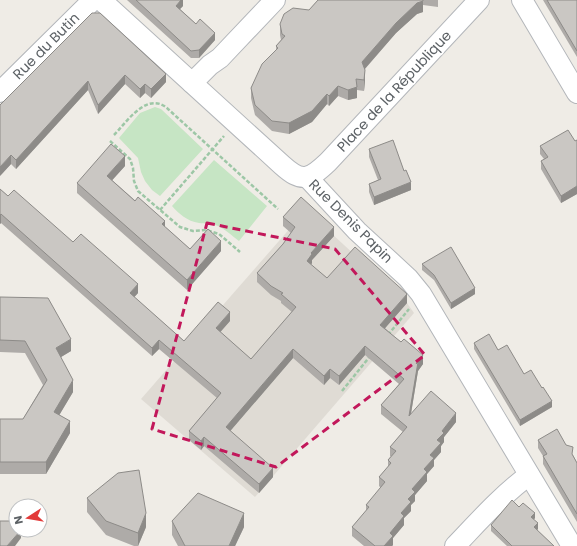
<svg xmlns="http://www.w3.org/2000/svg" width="577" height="546" font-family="Poppins,sans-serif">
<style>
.education{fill:#dfdbd4}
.green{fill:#c6e5c4}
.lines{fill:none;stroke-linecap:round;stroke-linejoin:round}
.street-casing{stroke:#b3b6ba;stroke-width:22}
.path{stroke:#9dc7a6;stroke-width:2.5;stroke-dasharray:4 2;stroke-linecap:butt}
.street{stroke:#fff;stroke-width:20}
.wall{fill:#aeaba8}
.shaded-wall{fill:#8d8b88}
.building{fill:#cac7c3;stroke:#8d8b88}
.marked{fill:none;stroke:#c2185b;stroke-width:3;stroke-dasharray:8 5;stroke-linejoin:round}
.labels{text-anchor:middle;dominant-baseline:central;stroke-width:3.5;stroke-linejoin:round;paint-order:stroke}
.street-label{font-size:14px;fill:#5d6266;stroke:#fff}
</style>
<rect width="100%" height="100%" fill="#efece6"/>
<path class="education" d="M306,210L407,303L414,313L255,497L141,399Z"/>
<g class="green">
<path d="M155,107L161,109L203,149L160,196L152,190L145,181L141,172L138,158L119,138L140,113Z"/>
<path d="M214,160L267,206L239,241C232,236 225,229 218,226C211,223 205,224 199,223C187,221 179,214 172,206Z"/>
</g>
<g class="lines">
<g class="street-casing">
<g id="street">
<path d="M101,0L282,165C302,183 309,180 328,162L479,0"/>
<path d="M522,0L577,93"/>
<path d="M192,83L210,65L220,58L275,0"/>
<path d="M0,92L93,0"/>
<path d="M307,177L357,231L408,278L421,294L572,546"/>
<path d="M455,546C479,521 501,496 529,475"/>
</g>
</g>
<g class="path">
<path d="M114,135C125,124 142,98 160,104C163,105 166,107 168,109L278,209"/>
<path d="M110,141L130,159L133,168L134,181L138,191L180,227L193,231L206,230L219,234L240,252"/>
<path d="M160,210L224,136"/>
<path d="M388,335L409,309"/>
<path d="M342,391L371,355"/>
</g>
<use href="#street" class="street"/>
</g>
<g class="wall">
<path d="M127,0H183V6L180,9L196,24L215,40L199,58H191Z"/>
<path d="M318,0H438V7L423,5V12L417,14L396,33L365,69V80L364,91L357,90V98L348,100L338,96L329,106L327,104L312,122L289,134L272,131L255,115L251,98V88L276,50V46L281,40L280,35V24L309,10Z"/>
<path d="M543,0H577V57Z"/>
<path d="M92,13L166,82L151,98L145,93L140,98L125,84L98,114L88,90L16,169L11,164L0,176Z"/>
<path d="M577,140V194L561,203L541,169V161L544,159L540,154V146L575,141Z"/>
<path d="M369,149L411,190L374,205L369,192V184L378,180L369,157Z"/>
<path d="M125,166L112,180L190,249L221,251L187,290L77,193V183Z"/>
<path d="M0,189L8,196L73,242L138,293L134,297L184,341L230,321L220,332L251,359L292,312L281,303V301L271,295L257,282V273L283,244L291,233L283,226V217L334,236L312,260V263L311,265L327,278L407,303L385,328L423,364L418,371L411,414L456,422L444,437V442L441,446V452L434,460V466L427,474V481L415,495V501L411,505V511L404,518V525L393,538V545L392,546H364L352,536V527L366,511V505L381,488L379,486V477L388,467V460L391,456H390V447L403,432L381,414V405L399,384L365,355L339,385L330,378L324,385L293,358L230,431L273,477L259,493L204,446L201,450L189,440V431L217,398L159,349L152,356L1,223L0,224Z"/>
<path d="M422,264L475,294L451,309L434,280L422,270Z"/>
<path d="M0,297L71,351L61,357L73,392L59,415L70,433L46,474H0V419H23L43,385L25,353L0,352Z"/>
<path d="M474,343L498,350L524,374L552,407L520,426L474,349Z"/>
<path d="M538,440L573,455L577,463V522L543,464V456L538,448Z"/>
<path d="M87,498L146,527L138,546H134L106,535L87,512Z"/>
<path d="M519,507L535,518L534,520L538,529L537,530L554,546H507L491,531V525Z"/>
<path d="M172,521L244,527L235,546H178L172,535Z"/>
</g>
<g class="shaded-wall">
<path d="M181,0H183V6L176,13V6Z"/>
<path d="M423,1V12L417,14L396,33L362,72V62L396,23L417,3Z"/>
<path d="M215,33V40L199,58V50Z"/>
<path d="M365,70V80L364,91V80Z"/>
<path d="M166,74V82L151,98V89Z"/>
<path d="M125,75V84L98,114V105Z"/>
<path d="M88,81V90L16,169V160Z"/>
<path d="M145,84V93L140,98V89Z"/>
<path d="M338,86V96L329,106V96Z"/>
<path d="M357,87V98L348,100V90Z"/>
<path d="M327,94V104L312,122L289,134V123Z"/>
<path d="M11,155V164L0,176V167Z"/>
<path d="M125,156V166L107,186V176Z"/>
<path d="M411,182V190L374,205V197Z"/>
<path d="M577,186V194L561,203V196Z"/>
<path d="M1,214V223L0,224V215Z"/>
<path d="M165,221V231L162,224Z"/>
<path d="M334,227V236L312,260V263L307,270V261L311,253Z"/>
<path d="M221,241V251L187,290V280Z"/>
<path d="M138,284V293L130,302V293Z"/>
<path d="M475,288V294L451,309V303Z"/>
<path d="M407,294V303L380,334V325Z"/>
<path d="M230,312V321L216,337V328Z"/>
<path d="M71,339V351L56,360V348Z"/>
<path d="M159,340V349L152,356V348Z"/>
<path d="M365,346V355L339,385V376Z"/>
<path d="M293,349V358L226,436V427Z"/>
<path d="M423,355V364L418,371L409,425V416L416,364Z"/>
<path d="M330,369V378L324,385V376Z"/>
<path d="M73,380V392L54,424V412Z"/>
<path d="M552,401V407L520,426V420Z"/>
<path d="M456,413V422L444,437V442L441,446V452L434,460V466L427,474V481L415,495V501L411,505V511L404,518V525L393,538V545L392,546H384L390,533L401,513L408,499L412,489L424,469L442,431Z"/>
<path d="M70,421V433L46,474V462Z"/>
<path d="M204,437V446L201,450V441Z"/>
<path d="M273,468V477L259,493V484Z"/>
<path d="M146,513V527L138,546V533Z"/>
<path d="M244,513V527L235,546H229Z"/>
<path d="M535,513V518L531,522V517Z"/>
<path d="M538,523V529L534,533V527Z"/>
<path d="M21,530V538L15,546H7Z"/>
</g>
<g class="building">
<path d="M136,0H181L176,6L196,24L200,19L215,33L199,50L191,51Z"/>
<path d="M318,0H423V1L417,3L396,23L362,62L365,70L364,80L356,79L357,87L348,90L338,86L329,96L327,94L312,111L289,123L272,121L255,105L251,88L262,64L278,48L276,46L285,36L282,34L280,24L284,14L293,8L309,10Z"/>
<path d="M547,0H577V51Z"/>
<path d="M92,13H100L166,74L151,89L145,84L140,89L125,75L98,105L88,81L16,160L11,155L0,167V105Z"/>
<path d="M568,130L575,141L577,140V186L561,196L541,161L548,157L540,146Z"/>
<path d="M393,140L404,171L406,170L411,182L374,197L369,184L381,179L369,149Z"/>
<path d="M111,144L125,156L107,176L135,201L138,197L165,221L162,224L190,249L208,229L221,241L187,280L77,183Z"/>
<path d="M0,189L8,196L14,190L73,242L81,234L138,284L130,293L184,341L218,302L230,312L216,328L251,359L296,307L281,294L283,293L271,286L257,273L283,244L295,227L283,217L301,197L334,227L311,253L312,254L307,261L327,278L355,247L407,294L380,325L401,342L404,339L423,355L416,364L418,362L409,416L431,391L456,413L442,431L444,433L437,440L441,443L430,455L434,458L424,469L427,472L412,489L415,492L408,499L411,502L401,513L404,516L390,533L393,536L384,546H375L352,527L369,507L366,505L385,482L379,477L391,463L388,460L396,451L390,447L407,427L381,405L404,379L365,346L339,376L330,369L324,376L293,349L226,427L273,468L259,484L204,437L201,441L189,431L221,393L159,340L152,348L1,214L0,215Z"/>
<path d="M451,247L475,288L451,303L434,275L422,264Z"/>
<path d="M0,297L48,298L71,339L56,348L73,380L54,412L70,421L46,462H0V419H23L47,380L25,341L0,340Z"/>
<path d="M489,334L498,350L507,345L524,374L531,370L542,388L543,387L552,401L520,420L474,343Z"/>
<path d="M557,429L566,445L573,447L572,454L577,463V514L543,456L547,454L538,440Z"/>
<path d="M139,470L146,513L138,533L106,521L87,498L118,473Z"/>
<path d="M198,493L244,513L229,546H185L172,521Z"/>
<path d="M512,500L519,507L523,503L535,513L531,517L538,523L534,527L554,546H512L491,525Z"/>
<path d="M0,521H11L16,525V530H21L7,546H0Z"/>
</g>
<path class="marked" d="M207,223L335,249L425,355L276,467L152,429Z"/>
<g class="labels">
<g class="street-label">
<text transform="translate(46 46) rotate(-45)">Rue du Butin</text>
<text transform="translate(394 91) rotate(-47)">Place de la République</text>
<text transform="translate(351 221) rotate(45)">Rue Denis Papin</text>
</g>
</g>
<g transform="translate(28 518) rotate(258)"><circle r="19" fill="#ffffff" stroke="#bec0c2"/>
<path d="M0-3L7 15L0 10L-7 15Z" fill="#e23a39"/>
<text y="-6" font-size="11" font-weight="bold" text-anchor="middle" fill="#5d6266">N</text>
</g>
</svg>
